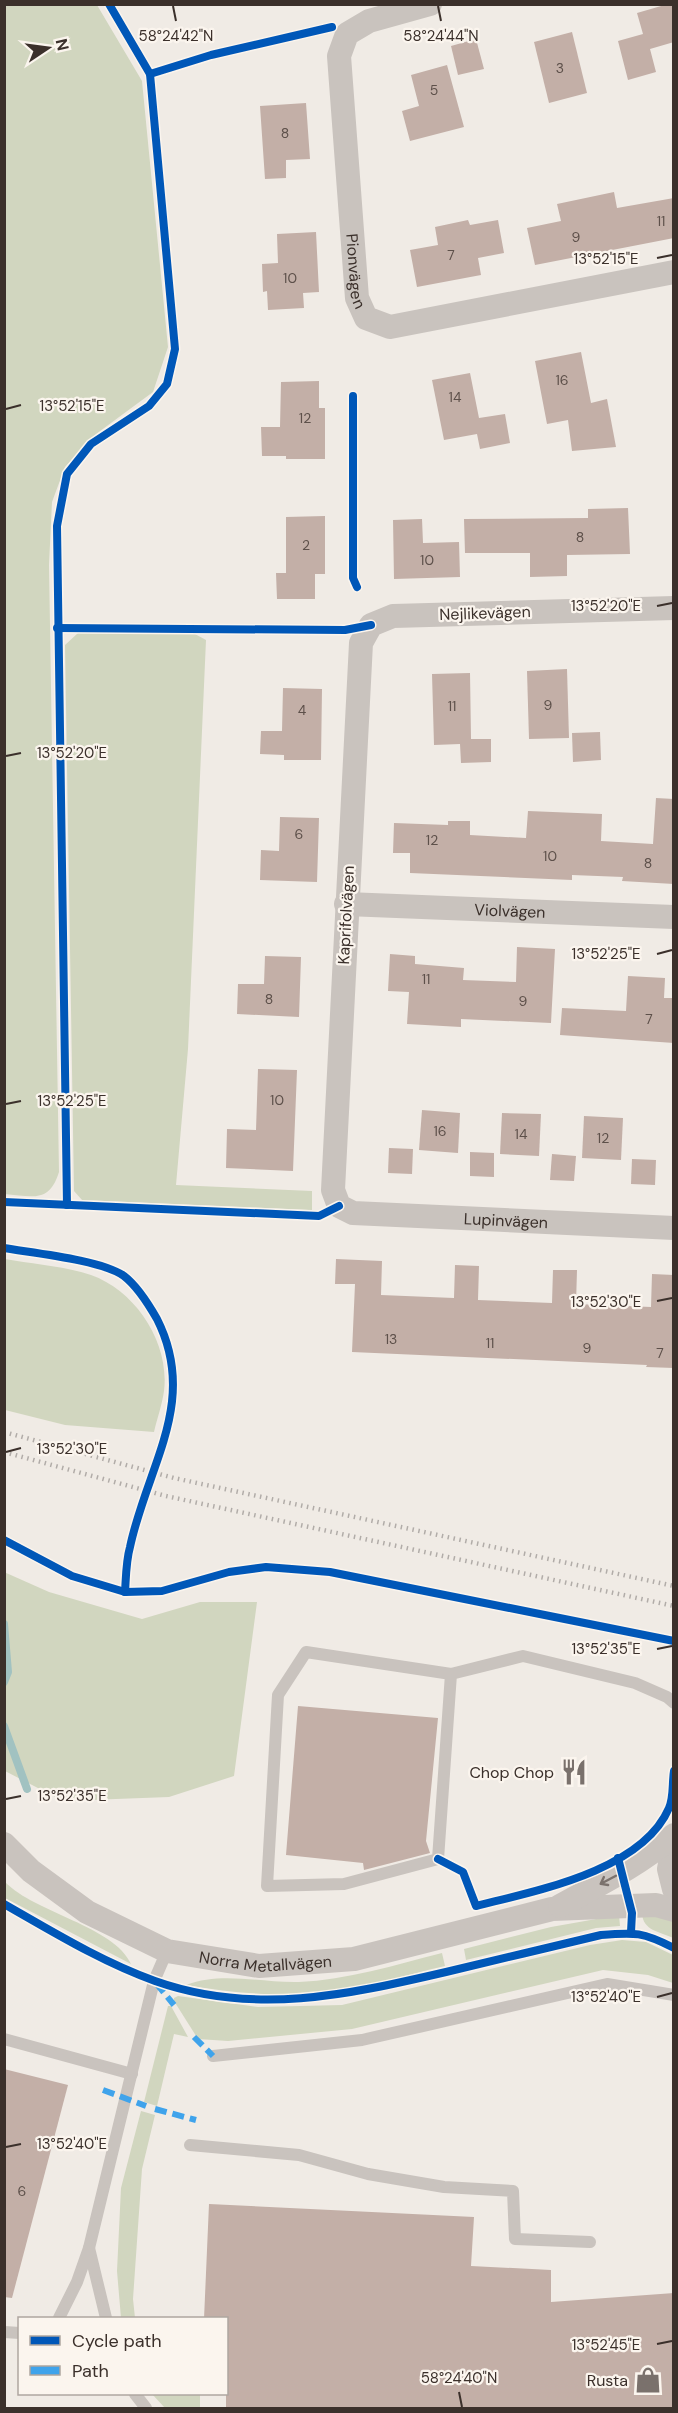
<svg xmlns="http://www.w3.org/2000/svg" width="678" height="2413" font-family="'DM Sans',sans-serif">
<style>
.green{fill:#d1d6bf}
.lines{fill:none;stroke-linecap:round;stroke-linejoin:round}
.stream{stroke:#a1c2c1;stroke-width:8}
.building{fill:#c3afa7}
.service{stroke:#c9c3be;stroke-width:12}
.minor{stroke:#c9c3be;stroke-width:24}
.rail{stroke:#b1aca8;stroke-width:4.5;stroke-dasharray:1.5 4.5;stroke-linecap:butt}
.quiet{stroke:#3fa3eb;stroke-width:6;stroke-dasharray:12 6;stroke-linecap:butt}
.cycleway-casing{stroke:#fbf5ee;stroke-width:11}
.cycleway{stroke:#0057b8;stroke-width:8}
.oneway{stroke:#7b726d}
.ticks{fill:none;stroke:#3b302b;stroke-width:2}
.labels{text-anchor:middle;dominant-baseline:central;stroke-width:4.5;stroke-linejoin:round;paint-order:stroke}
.number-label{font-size:14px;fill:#5d504a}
.street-label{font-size:16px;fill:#3b302b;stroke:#fbf5ee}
.poi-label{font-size:16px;fill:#3b302b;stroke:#fbf5ee;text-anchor:end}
.ticks-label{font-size:15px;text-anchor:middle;fill:#3b302b;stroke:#fbf5ee;stroke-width:4.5;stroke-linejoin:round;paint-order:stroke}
</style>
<rect width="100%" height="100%" fill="#f0ebe5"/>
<g class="green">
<path d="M4,5H97L142,81L168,347L153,392L96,434L65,467L52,502L49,565L59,1172C49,1204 32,1196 4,1194Z"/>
<path d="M78,633L195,634L206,640L188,1049L176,1185L312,1191V1210L82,1200L74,1191L65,645Z"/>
<path d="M5,1259C32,1264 64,1266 91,1275C136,1291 170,1343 164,1391C162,1405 157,1419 154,1432L65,1425L5,1410Z"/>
<path d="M4,1572L49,1592L142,1619L200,1602H257L234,1776L169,1797L63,1801L5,1771Z"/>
<path d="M5,1882C35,1913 114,1926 131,1964L5,1898Z"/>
<path d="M642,1913L673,1918V1938C659,1931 643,1931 642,1913Z"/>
<path d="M619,1915L620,1926L596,1928L466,1960L464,1949L551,1927Z"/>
<path d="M622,1940L646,1942L673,1955V1983L648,1975L603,1970L352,2029L228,2041L198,2039L174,2001V1998L178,1996L258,2007L342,2005L590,1945Z"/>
<path d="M442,1953L445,1966C402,1976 358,1989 314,1993C272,1997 227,1992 186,1985C222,1971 260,1983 299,1982C347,1980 395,1965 442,1953Z"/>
<path d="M168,2006H171L188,2037L174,2034L157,2106L144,2102Z"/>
<path d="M141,2111L155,2115L142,2169L133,2299L135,2318H121L117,2271L121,2188Z"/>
<path d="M152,2394H200V2408H165Z"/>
</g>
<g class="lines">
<g class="stream">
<path d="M4,1624L8,1672L4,1682"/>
<path d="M4,1726L27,1789"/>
</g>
</g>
<g class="building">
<path d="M668,4H674V42L650,49L656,72L628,80L618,41L643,34L637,13Z"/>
<path d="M572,32L587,93L549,103L534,42Z"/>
<path d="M476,39L484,69L458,75L451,46Z"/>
<path d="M447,65L464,127L410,141L402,111L419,106L411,75Z"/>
<path d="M306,103L310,159L286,160V178L265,179L260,106Z"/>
<path d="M614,192L617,208L674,198V238L535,265L527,228L561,221L557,204Z"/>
<path d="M468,220L470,225L498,220L504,253L478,258L481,275L417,287L410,250L438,245L435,227Z"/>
<path d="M316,232L319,292L303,293L304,308L268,310L267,291L263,292L262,264L278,263L277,234Z"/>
<path d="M581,352L591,403L607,399L616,447L572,451L568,420L547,424L535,361Z"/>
<path d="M470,373L479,418L505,414L510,443L480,449L477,434L444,440L432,380Z"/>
<path d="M319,381V408H325V459H286V456H262L261,427H280L281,382Z"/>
<path d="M628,508L630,554L567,555V576L530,577V553H465L464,519L588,518V509Z"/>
<path d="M325,516V574H315V599H277L276,573H286V517Z"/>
<path d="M422,519L423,543L459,542L460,577L394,579L393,520Z"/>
<path d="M567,669L569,738L529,739L527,671Z"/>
<path d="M470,673L471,739H491V762L461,763L460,744L434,745L432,674Z"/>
<path d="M283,688L322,689L321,760H284V755L260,754L261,731H282Z"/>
<path d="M600,732L601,760L573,762L572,733Z"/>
<path d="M656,798L674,799V884L622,881L623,877L572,875V880L410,873V853H393L394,823L448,825V821H470V835L526,838L528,811L602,814L601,841L653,844Z"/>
<path d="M280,817L319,818L317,882L260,880L261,850L279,851Z"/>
<path d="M517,947L555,949L551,1023L461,1019V1027L407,1024L409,992L388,991L390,954L415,956V964L464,968L463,980L516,982Z"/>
<path d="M265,956L301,957L299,1017L237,1014L238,984H264Z"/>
<path d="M628,976L665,978L664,998H674V1043L560,1035L562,1008L626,1011Z"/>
<path d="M258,1069L297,1070L293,1171L226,1168L227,1129L256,1130Z"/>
<path d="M422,1110L460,1113L458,1153L419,1150Z"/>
<path d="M502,1113L541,1114L539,1156L500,1154Z"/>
<path d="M584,1116L623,1118L621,1160L582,1158Z"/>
<path d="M389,1148L413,1149L412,1174L388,1173Z"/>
<path d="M470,1152L494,1153V1177L470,1176Z"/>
<path d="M552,1154L576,1156L574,1181L550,1180Z"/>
<path d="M632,1159L656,1160L655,1185L631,1184Z"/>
<path d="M336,1259L382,1261L381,1295L454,1298L455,1265L479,1266L478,1300L552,1303L553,1270H577L576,1304L651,1307L652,1274L674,1275V1368L646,1367L647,1365L352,1352L355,1284H335Z"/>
<path d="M298,1706L438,1718L426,1841L430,1853L364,1870L363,1863L286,1855Z"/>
<path d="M4,2069L68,2085L12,2298L4,2297Z"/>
<path d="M209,2204L474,2217L471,2266L551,2270V2302L674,2293V2409H226V2319H204Z"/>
</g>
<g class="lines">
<g class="service">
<path d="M451,1674L306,1652L278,1695L267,1886L344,1884L438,1859L451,1674L523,1656L635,1683L667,1697L674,1703"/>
<path d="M4,2039L132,2074"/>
<path d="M213,2056L362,2040L607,1984L674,1995"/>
<path d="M190,2145L299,2155L368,2174L444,2187L513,2191L515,2239L590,2242"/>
<path d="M89,2248L106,2318"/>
<path d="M59,2318L77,2282L89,2248L154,1981L167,1951"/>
<path d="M4,2332L20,2333"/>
<path d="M135,2394L146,2408"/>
</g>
<g class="minor">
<path id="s1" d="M430,4L369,21L347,34L339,56L357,298L366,318L390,327L674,272"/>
<path id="s2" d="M674,608L393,616L371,625L361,643L333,1190L339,1206L353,1213L674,1228"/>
<path id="s3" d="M346,904L674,917"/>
<path d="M674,1842L669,1869L674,1889"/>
<path id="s4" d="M4,1844L31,1871L87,1912L167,1951L259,1966L354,1959L552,1909L656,1905L674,1910"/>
<path d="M560,1906C600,1884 639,1865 674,1835"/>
</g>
<g class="rail">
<path d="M4,1432L174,1478L674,1586"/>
<path d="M4,1452L166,1496L674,1606"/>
</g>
<g class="quiet">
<path d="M156,1983L174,2005"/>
<path d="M194,2037L213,2056"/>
<path d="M103,2090L146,2106"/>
<path d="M155,2109L196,2120"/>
</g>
<g class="cycleway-casing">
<g id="cycleway">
<path d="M150,74L211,55L332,27"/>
<path d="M353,396V578L357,587"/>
<path d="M57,628L345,630L371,625"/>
<path d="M4,1202L319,1216L339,1206"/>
<path d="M67,1205L57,526L67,474L91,444L149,406L167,384L175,349L150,74L109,4"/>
<path d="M4,1248C33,1253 102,1260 124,1276C137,1286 149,1305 157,1319C199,1402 147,1466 130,1547C126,1561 126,1577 125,1592"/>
<path d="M4,1540L72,1576L125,1592L162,1591L229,1572L266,1567L330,1572L674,1641"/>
<path d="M618,1858L632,1913L631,1932"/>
<path d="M438,1859L463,1872L476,1906C535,1891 642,1871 669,1808C674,1797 672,1783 674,1771"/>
<path d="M4,1904C53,1932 102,1962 155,1981C254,2016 347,1995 446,1972C498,1960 549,1947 601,1935C635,1932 643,1932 674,1948"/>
</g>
</g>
<use href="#cycleway" class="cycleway"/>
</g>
<defs><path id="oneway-shaft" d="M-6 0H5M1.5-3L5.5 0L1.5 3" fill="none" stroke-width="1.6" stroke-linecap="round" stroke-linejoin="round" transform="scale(1.5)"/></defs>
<use class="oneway" href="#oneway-shaft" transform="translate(608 1880) rotate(152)"/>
<path class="ticks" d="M173,6L176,21M438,6L441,21M657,258L672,255M6,409L21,405M657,606L672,603M6,756L21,753M657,954L672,950M6,1104L21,1101M657,1301L672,1298M6,1452L21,1448M657,1649L672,1646M6,1799L21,1796M657,1997L672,1993M6,2147L21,2144M657,2344L672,2341M459,2392L462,2407"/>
<defs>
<g id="restaurant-bare" transform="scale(2.07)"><path d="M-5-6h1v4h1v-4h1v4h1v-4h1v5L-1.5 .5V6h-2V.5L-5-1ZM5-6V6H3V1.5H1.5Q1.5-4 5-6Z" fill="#7a716c" stroke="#fbf5ee" stroke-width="2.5" paint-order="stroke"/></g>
<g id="shop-bare" transform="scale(2.07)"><path d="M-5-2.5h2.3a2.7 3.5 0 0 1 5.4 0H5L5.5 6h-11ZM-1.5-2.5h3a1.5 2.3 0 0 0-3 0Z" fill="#7a716c" stroke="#fbf5ee" stroke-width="2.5" paint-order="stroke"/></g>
</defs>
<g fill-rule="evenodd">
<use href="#restaurant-bare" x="574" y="1772"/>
<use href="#shop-bare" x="648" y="2380"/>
</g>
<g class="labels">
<g class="number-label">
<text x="560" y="68">3</text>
<text x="434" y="90">5</text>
<text x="285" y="133">8</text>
<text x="661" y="221">11</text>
<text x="576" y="237">9</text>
<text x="451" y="255">7</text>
<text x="290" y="278">10</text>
<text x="562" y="380">16</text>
<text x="455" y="397">14</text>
<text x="305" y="418">12</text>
<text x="580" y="537">8</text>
<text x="306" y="545">2</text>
<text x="427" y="560">10</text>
<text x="548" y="705">9</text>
<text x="452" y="706">11</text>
<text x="302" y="710">4</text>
<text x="299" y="834">6</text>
<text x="432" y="840">12</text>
<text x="550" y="856">10</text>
<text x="648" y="863">8</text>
<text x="426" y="979">11</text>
<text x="269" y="999">8</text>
<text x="523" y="1001">9</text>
<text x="649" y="1019">7</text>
<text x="277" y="1100">10</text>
<text x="440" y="1131">16</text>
<text x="521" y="1134">14</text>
<text x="603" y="1138">12</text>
<text x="391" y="1339">13</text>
<text x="490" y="1343">11</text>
<text x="587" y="1348">9</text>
<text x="660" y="1353">7</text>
<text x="22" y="2191">6</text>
</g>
<g class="street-label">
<text stroke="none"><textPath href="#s1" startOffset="328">Pionvägen</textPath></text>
<text transform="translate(485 613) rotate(-2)">Nejlikevägen</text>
<text stroke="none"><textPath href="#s3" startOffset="164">Violvägen</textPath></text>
<text transform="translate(346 915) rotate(-87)">Kaprifolvägen</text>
<text stroke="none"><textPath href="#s2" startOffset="1059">Lupinvägen</textPath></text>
<text stroke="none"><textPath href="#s4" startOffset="296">Norra Metallvägen</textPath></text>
</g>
<g class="poi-label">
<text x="554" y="1772">Chop Chop</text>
<text x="628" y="2380">Rusta</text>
</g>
</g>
<g class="ticks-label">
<text x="176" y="41">58°24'42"N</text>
<text x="441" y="41">58°24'44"N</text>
<text x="606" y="264">13°52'15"E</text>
<text x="72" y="411">13°52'15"E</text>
<text x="606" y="611">13°52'20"E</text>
<text x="72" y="758">13°52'20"E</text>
<text x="606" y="959">13°52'25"E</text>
<text x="72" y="1106">13°52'25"E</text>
<text x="606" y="1307">13°52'30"E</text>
<text x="72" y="1454">13°52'30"E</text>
<text x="606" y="1654">13°52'35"E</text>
<text x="72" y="1801">13°52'35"E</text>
<text x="606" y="2002">13°52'40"E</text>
<text x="72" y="2149">13°52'40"E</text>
<text x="606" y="2350">13°52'45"E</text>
<text x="459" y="2383">58°24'40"N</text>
</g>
<rect width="678" height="2413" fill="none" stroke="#3b302b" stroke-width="12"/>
<rect x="18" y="2317" width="210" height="78" fill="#fbf5ee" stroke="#aea6a0" stroke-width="1.5"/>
<rect x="30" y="2336" width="30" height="9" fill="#0057b8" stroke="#aea6a0" stroke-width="1.5"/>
<text x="72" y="2347" font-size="18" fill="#3b302b">Cycle path</text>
<rect x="30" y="2366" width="30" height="9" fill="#3fa3eb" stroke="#aea6a0" stroke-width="1.5"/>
<text x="72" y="2377" font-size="18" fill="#3b302b">Path</text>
<g transform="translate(48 48) rotate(77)" stroke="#fbf5ee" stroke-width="4.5" paint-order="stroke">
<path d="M0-4.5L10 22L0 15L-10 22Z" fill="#3b302b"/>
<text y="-9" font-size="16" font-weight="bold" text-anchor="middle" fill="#3b302b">N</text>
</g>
</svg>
